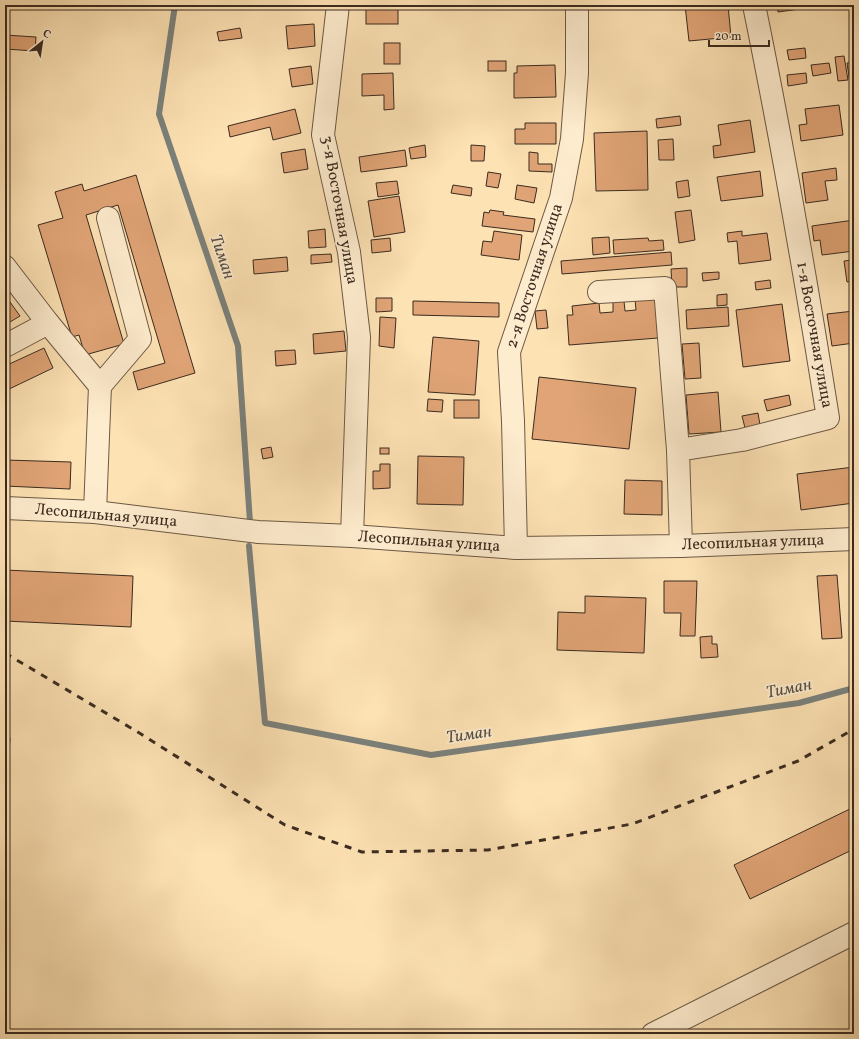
<svg xmlns="http://www.w3.org/2000/svg" width="859" height="1039" font-family="Vollkorn,serif">
<style>
.lines{fill:none;stroke-linecap:round;stroke-linejoin:round}
.stream{stroke:#7b817c;stroke-width:6}
.building{fill:#e0a476;stroke:#3b2b20}
.minor-casing{stroke:#6c5945;stroke-width:24}
.minor{stroke:#feecce;stroke-width:22}
.rail{stroke:#3b2b20;stroke-width:3;stroke-dasharray:7 7;stroke-linecap:butt}
.labels{text-anchor:middle;dominant-baseline:central;stroke-width:3.5;stroke-linejoin:round;paint-order:stroke}
.street-label{font-size:16px;fill:#3b2b20;stroke:#feecce}
.water-label{font-size:17px;font-style:italic;fill:#564f46;stroke:#feecce}
</style>
<rect width="100%" height="100%" fill="#fde2b4"/>
<filter id="stains"><feTurbulence type="fractalNoise" baseFrequency=".005" numOctaves="4"/><feColorMatrix values="0 0 0 0 .2 0 0 0 0 .09 0 0 0 0 .02 0 0 0 .5 -.17"/></filter>
<radialGradient id="worn" r=".72"><stop offset=".6" stop-color="#630" stop-opacity="0"/><stop offset="1" stop-color="#630" stop-opacity=".3"/></radialGradient>
<g class="lines">
<g class="stream">
<path d="M175,5L159,114L238,346L250,522"/>
<path d="M249,546L265,723L431,755L799,703L854,688"/>
</g>
</g>
<g class="building">
<path d="M5,5H9L7,23H5Z"/>
<rect x="366" y="5" width="32" height="19"/>
<path d="M685,5H728L731,37L689,41Z"/>
<path d="M777,5H821V6L778,12Z"/>
<path d="M314,24L315,46L288,49L286,26Z"/>
<path d="M240,28L242,38L219,41L217,32Z"/>
<path d="M5,35L36,37L35,51L5,49Z"/>
<rect x="384" y="43" width="16" height="21"/>
<path d="M805,48L806,58L789,60L787,50Z"/>
<path d="M844,56L848,80L838,81L835,57Z"/>
<rect x="488" y="61" width="18" height="10"/>
<path d="M854,62V111L847,63Z"/>
<path d="M829,63L831,73L813,76L811,65Z"/>
<path d="M555,65L556,97L514,98V73H517V66Z"/>
<path d="M311,66L313,84L292,87L289,69Z"/>
<path d="M393,73L394,109L384,110V95L362,96V74Z"/>
<path d="M806,73L807,83L788,86L787,75Z"/>
<path d="M839,105L843,135L801,141L799,125L807,124L805,109Z"/>
<path d="M295,109L301,133L273,140L270,127L230,137L228,126Z"/>
<path d="M680,116L681,125L657,128L656,119Z"/>
<path d="M750,120L755,152L714,158L713,146L721,145L718,125Z"/>
<path d="M525,123H556V144H515V129H525Z"/>
<path d="M647,131L648,190L596,191L594,133Z"/>
<path d="M673,139L674,160H659L658,140Z"/>
<path d="M425,145L426,157L411,159L409,148Z"/>
<path d="M471,145L485,146L484,161H471Z"/>
<path d="M305,149L308,169L284,173L281,153Z"/>
<path d="M405,150L407,166L361,172L359,157Z"/>
<path d="M529,152L538,153V164H552V172L529,171Z"/>
<path d="M836,168L837,180L825,181L828,200L806,203L802,173Z"/>
<path d="M760,171L763,196L721,201L717,177Z"/>
<path d="M488,172L501,174L498,188L486,186Z"/>
<path d="M136,175L195,373L138,390L133,372L165,363L118,205L86,215L124,344L85,355L79,335L72,337L38,225L63,218L55,192L82,184L84,191Z"/>
<path d="M688,180L690,196L678,198L676,182Z"/>
<path d="M397,181L399,194L378,197L376,183Z"/>
<path d="M453,185L472,188L471,196L451,193Z"/>
<path d="M517,185L537,188L534,203L515,199Z"/>
<path d="M399,196L405,232L374,237L368,201Z"/>
<path d="M490,210L504,212L503,215L535,219L533,232L482,226L484,212L489,213Z"/>
<path d="M691,210L695,240L679,243L675,212Z"/>
<path d="M854,220V251L822,255L820,240L814,241L812,226Z"/>
<path d="M325,229L326,247L309,248L308,231Z"/>
<path d="M494,231L522,235L519,260L481,255L483,241L492,242Z"/>
<path d="M742,231V236L767,233L771,260L739,264L737,241L728,242L727,233Z"/>
<path d="M609,237L610,253L593,255L592,238Z"/>
<path d="M390,238L391,251L372,253L371,240Z"/>
<path d="M648,238L649,241L663,240L664,250L614,254L613,240Z"/>
<path d="M671,252L672,265L562,274L561,261Z"/>
<path d="M331,254L332,262L311,264V255Z"/>
<path d="M287,257L288,271L254,274L253,260Z"/>
<path d="M853,260L854,281L847,282L844,261Z"/>
<path d="M687,268V287H672L671,269Z"/>
<path d="M719,272V279L703,281L702,273Z"/>
<path d="M770,280L771,288L756,290L755,282Z"/>
<path d="M727,294V305L717,306V295Z"/>
<path d="M5,295L20,316L5,325Z"/>
<path d="M655,297L658,338L569,345L567,315H573L572,306L599,303L600,313L613,312V301H624L625,311L636,310L635,299Z"/>
<path d="M376,298H392V311L376,312Z"/>
<path d="M413,301L499,303V317L413,315Z"/>
<path d="M782,304L790,361L743,367L736,310Z"/>
<path d="M728,307L729,326L687,329L686,310Z"/>
<path d="M546,310L548,328L537,329L535,311Z"/>
<path d="M854,311V343L832,346L827,314Z"/>
<path d="M380,317L396,318L394,348L379,346Z"/>
<path d="M344,331L346,351L314,354L313,334Z"/>
<path d="M433,337L479,341L475,395L428,392Z"/>
<path d="M699,343L701,378L685,379L682,344Z"/>
<path d="M44,348L53,368L5,391V366Z"/>
<path d="M295,350L296,364L276,366L275,351Z"/>
<path d="M539,377L636,388L629,449L532,439Z"/>
<path d="M718,392L721,432L689,434L686,395Z"/>
<path d="M789,395L791,405L767,411L764,400Z"/>
<path d="M428,399L443,400L442,412L427,411Z"/>
<rect x="454" y="400" width="25" height="18"/>
<path d="M758,413L760,425L745,428L742,416Z"/>
<path d="M271,447L273,457L263,459L261,449Z"/>
<rect x="380" y="448" width="9" height="6"/>
<path d="M418,456L464,457L463,505L417,504Z"/>
<path d="M5,460L71,462L70,489L5,486Z"/>
<path d="M380,464H390V488L373,489V471H380Z"/>
<path d="M854,467V503L801,510L797,474Z"/>
<path d="M625,480L662,481V515L624,514Z"/>
<path d="M5,570L133,576L131,627L5,621Z"/>
<path d="M837,575L842,638L822,639L817,576Z"/>
<path d="M664,581H697L695,636H680L681,613H664Z"/>
<path d="M850,593H854V631Z"/>
<path d="M585,596L646,598L644,653L557,650L558,612L585,613Z"/>
<path d="M712,636V644H717L718,657L701,658L700,637Z"/>
<path d="M5,738H10L9,751H5Z"/>
<path d="M854,807V849L750,899L734,865Z"/>
</g>
<g class="lines">
<g class="minor-casing">
<g id="minor">
<path d="M338,5L323,135L349,252L359,337L352,536"/>
<path d="M5,267L48,323L100,386L95,512"/>
<path d="M599,292L665,288L678,450"/>
<path d="M5,346L48,323"/>
<path d="M100,386L140,339L108,218"/>
<path d="M5,508L95,512L258,532L352,536L516,548L681,546L854,539"/>
<path d="M681,546L678,450L742,440L828,418C806,280 782,142 754,5"/>
<path d="M516,548L513,421L509,352L561,198L572,139L577,73V5"/>
<path d="M653,1034L854,933"/>
</g>
</g>
<use href="#minor" class="minor"/>
<path class="rail" d="M5,653L141,734L285,825L362,852L488,850L632,824L798,761L854,729"/>
</g>
<g class="labels">
<g class="street-label">
<text transform="translate(339 210) rotate(80)">3-я Восточная улица</text>
<text transform="translate(535 276) rotate(-72)">2-я Восточная улица</text>
<text transform="translate(814 335) rotate(80)">1-я Восточная улица</text>
<text transform="translate(106 516) rotate(5)">Лесопильная улица</text>
<text transform="translate(429 542) rotate(4)">Лесопильная улица</text>
<text transform="translate(753 543) rotate(-2)">Лесопильная улица</text>
</g>
<g class="water-label">
<text transform="translate(222 257) rotate(71)">Тиман</text>
<text transform="translate(789 689) rotate(-11)">Тиман</text>
<text transform="translate(469 735) rotate(-8)">Тиман</text>
</g>
</g>
<rect width="859" height="1039" fill="none" stroke="#fde2b4" stroke-width="20"/>
<rect x="6" y="6" width="847" height="1027" fill="none" stroke="#3b2b20" stroke-width="2"/>
<rect x="10" y="10" width="839" height="1019" fill="none" stroke="#3b2b20"/>
<g transform="translate(42 42) rotate(30)" stroke="#feecce" stroke-width="3" paint-order="stroke">
<path d="M0-3L7 15L0 10L-7 15Z" fill="#3b2b20"/>
<text y="-6" font-size="11" font-weight="bold" text-anchor="middle" fill="#3b2b20">С</text>
</g>
<path d="M709 40v6h60v-6" fill="none" stroke="#3b2b20" stroke-width="2"/>
<text x="715" y="40" font-size="12" fill="#3b2b20" stroke="#feecce" stroke-width="3" paint-order="stroke">20 m</text>
<rect width="100%" height="100%" filter="url(#stains)"/>
<rect width="100%" height="100%" fill="url(#worn)"/>
</svg>
